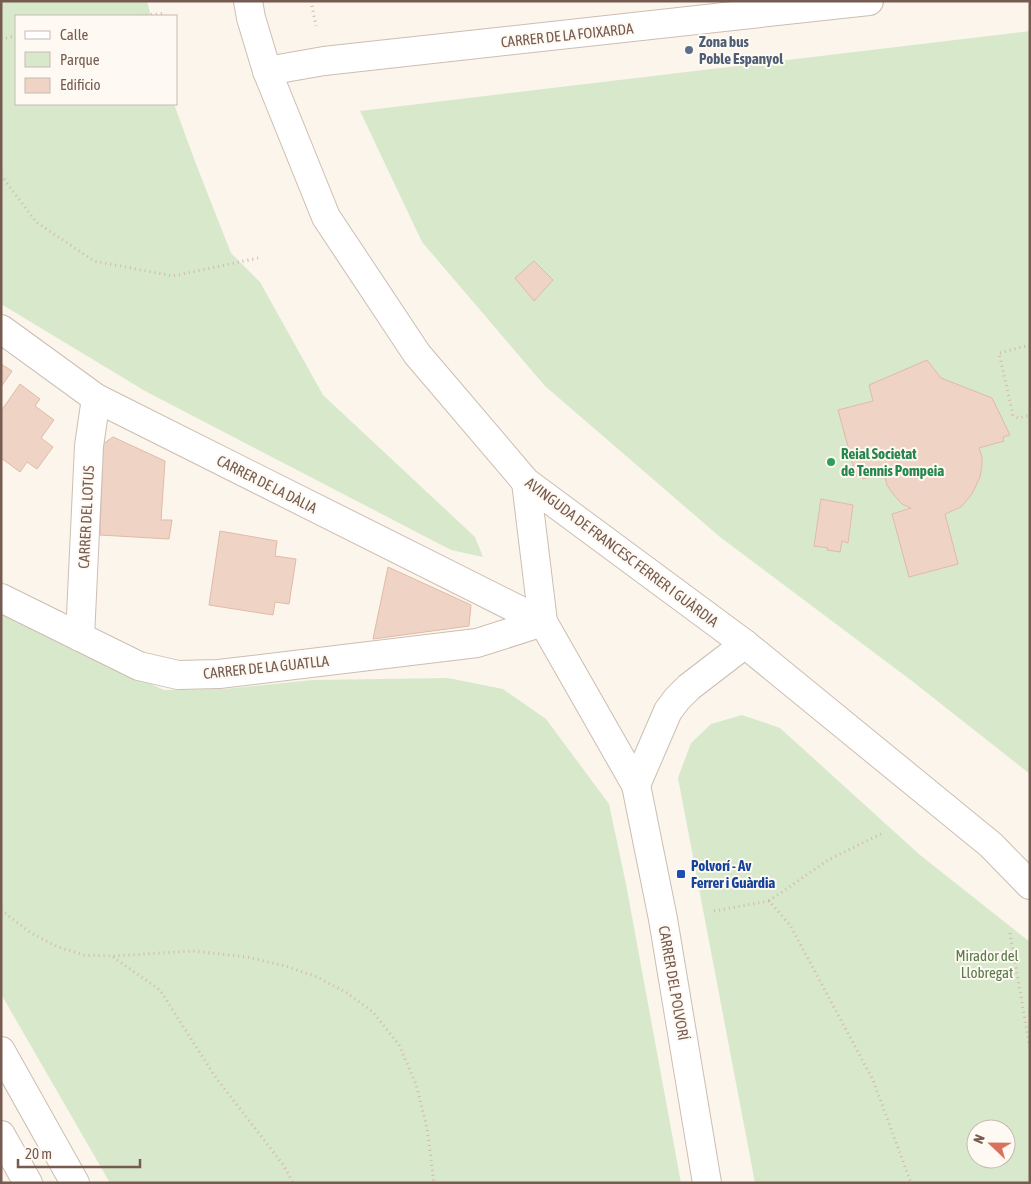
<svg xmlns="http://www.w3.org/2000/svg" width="1031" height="1184" font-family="'Asap Condensed',sans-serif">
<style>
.green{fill:#d8e9cb;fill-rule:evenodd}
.building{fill:#efd4c6;stroke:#e0baa7}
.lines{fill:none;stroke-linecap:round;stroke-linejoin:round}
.minor-casing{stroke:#cdbdb2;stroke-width:30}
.tertiary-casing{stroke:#cdbdb2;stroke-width:30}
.path{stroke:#d4b7a8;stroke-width:3;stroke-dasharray:1 4;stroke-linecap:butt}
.minor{stroke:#fff;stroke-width:28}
.tertiary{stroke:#fff;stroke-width:28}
.service-dot{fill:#5c6f8a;stroke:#fef9f2;stroke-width:2}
.leisure-dot{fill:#2e9e5b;stroke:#fef9f2;stroke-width:2}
.transit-dot{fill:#1a4fb4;stroke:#fef9f2;stroke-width:2}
.labels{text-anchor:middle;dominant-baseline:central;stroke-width:4;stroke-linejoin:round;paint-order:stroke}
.street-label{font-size:15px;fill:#755b50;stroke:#fef9f2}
.service-label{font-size:15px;font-weight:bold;fill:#4e5e75;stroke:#fef9f2;text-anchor:start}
.leisure-label{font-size:15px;font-weight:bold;fill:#27864d;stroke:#fef9f2;text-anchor:start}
.transit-label{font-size:15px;font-weight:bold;fill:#164399;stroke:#fef9f2;text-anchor:start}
.park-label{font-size:15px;fill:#5a7a49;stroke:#fef9f2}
</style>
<rect width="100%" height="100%" fill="#fbf5ec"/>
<g class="green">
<path d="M1,1H147L151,16H16V104H174L196,164L231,253L260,282L323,395L475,537L483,557L451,550L145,391L1,304Z"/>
<path d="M1030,31V774L912,681L720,537L545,386L422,242L360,111Z"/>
<path d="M1,612L29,627L164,690L224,689L313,680L448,678L503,689L546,719L609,804L626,884L681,1183H110L1,994Z"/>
<path d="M742,715L780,728L920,855L1030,942V1183H755L678,778L691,743L711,724ZM976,1129H1006V1159H976Z"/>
</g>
<g class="building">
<path d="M534,261L553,280L534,301L515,278Z"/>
<path d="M927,360L941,378L992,398L1010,435L1003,437L1004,441L979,448L982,457V465L980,477L972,494L961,507L945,514L958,564L909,577L892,514L911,508L902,504L893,494L887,485L884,473L863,479L861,474L856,476L838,410L873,401L869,385Z"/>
<path d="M1,364L12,371L1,387Z"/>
<path d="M20,384L40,399L35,406L54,420L41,438L53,447L37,469L27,462L20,472L1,458V411Z"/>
<path d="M113,437L165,461L161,520H172L169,539L100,535L103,444Z"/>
<path d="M821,499L853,505L848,543L842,541L840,552L827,550L828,548L814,546Z"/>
<path d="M220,531L277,541L275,556L296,559L289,604L275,602L273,615L209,605Z"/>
<path d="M388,567L471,605L469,626L373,639Z"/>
</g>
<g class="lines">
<g class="minor-casing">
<g id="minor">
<path d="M267,71L324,61L869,1"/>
<path d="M1,329L96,398L543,622"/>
<path d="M526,482L543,622L636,785L663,919L707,1183"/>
<path d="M1,598L139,666L178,675L219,674L477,643L543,622"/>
<path d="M80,637L89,446L96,398"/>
<path d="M636,785L668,711L677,699L689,687L745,644"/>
<path d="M1,1051L75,1183"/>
<path d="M1,1135L28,1183"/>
</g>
</g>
<g class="tertiary-casing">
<path id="tertiary" d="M248,1L251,18L267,71L326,217L417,354L526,482L745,644L991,845L1030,885"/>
</g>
<g class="path">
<path d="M311,1L316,26"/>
<path d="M141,16L165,13"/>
<path d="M1,39L16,36"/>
<path d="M1,175L36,222L94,261L173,276L258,258"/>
<path d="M1030,345L999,353L1013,415L1018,418L1030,415"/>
<path d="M769,901L828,860L881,834"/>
<path d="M1,910L31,933L58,947L84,955L113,956L193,951L247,957L285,966L317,977L347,993L373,1012L399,1045L416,1084L427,1128L434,1183"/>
<path d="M714,911L769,901L790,925L873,1080L911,1183"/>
<path d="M1010,933L1030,1049"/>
<path d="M113,957L160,990L214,1075L284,1166L293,1183"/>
</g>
<use href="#minor" class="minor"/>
<use href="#tertiary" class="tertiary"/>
</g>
<circle class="service-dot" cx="689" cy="50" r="5"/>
<circle class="leisure-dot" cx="831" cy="462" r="5"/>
<rect class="transit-dot" x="676" y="869" width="10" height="10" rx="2.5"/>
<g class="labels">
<g class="street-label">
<text transform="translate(567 35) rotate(-6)">CARRER DE LA FOIXARDA</text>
<text transform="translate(267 484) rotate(27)">CARRER DE LA DÀLIA</text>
<text transform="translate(86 517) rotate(-87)">CARRER DEL LOTUS</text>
<text transform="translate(622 552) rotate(37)">AVINGUDA DE FRANCESC FERRER I GUÀRDIA</text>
<text transform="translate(266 667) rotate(-6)">CARRER DE LA GUATLLA</text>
<text transform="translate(674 983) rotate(80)">CARRER DEL POLVORÍ</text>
</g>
<g class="service-label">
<text x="699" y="41">Zona bus<tspan x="699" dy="17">Poble Espanyol</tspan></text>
</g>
<g class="leisure-label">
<text x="841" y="453">Reial Societat<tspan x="841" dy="17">de Tennis Pompeia</tspan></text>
</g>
<g class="transit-label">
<text x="691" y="865">Polvorí - Av<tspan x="691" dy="17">Ferrer i Guàrdia</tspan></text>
</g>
<g class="park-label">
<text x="987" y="955">Mirador del<tspan x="987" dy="17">Llobregat</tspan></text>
</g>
</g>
<rect width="1031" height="1184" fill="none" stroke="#755b50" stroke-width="5"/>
<rect x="15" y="15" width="162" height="90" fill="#fef9f2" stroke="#c7bab1"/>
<rect x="25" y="31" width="25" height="8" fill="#ffffff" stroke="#c7bab1"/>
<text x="60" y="40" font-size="15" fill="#755b50">Calle</text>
<rect x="25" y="52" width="25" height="15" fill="#d8e9cb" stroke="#c7bab1"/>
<text x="60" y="65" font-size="15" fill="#755b50">Parque</text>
<rect x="25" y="78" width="25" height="15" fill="#efd4c6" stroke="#c7bab1"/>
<text x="60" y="90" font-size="15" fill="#755b50">Edificio</text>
<g transform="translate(991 1144) rotate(292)"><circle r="24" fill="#fef9f2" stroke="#c7bab1"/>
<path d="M0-4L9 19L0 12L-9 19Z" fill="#da715c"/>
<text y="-8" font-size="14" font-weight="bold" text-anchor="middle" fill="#755b50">N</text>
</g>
<path d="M18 1159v8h122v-8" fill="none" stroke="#755b50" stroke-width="2.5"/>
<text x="25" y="1159" font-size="15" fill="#755b50" stroke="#fef9f2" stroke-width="4" paint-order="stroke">20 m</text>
</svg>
